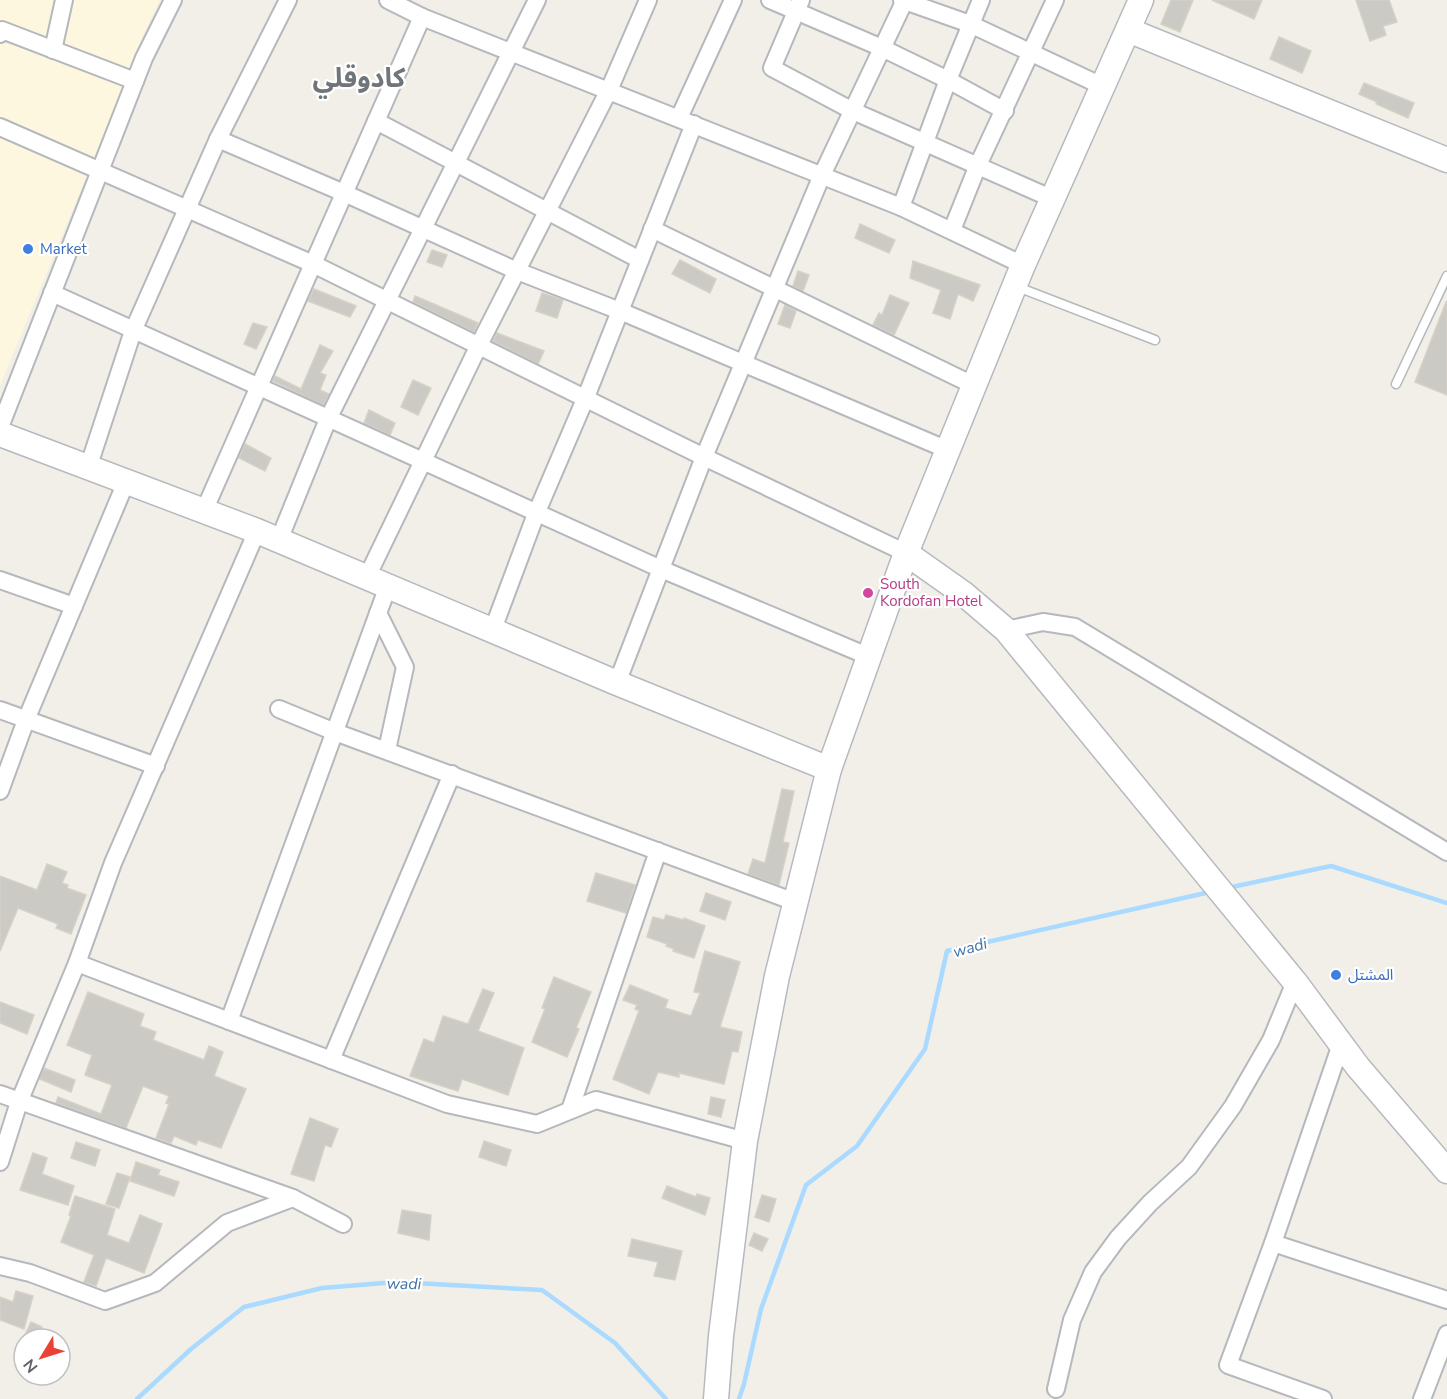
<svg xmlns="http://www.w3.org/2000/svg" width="1447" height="1399" font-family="'Nunito Sans','Noto Sans Arabic',sans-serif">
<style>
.commercial{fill:#fef7e0}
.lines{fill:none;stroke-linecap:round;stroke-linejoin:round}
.stream{stroke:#aadaff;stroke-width:4.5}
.building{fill:#cccac5;stroke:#d6d1c6;stroke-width:1.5}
.lane-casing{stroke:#b5b8bc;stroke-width:11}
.street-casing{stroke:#b5b8bc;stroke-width:20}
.secondary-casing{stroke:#b6babf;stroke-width:27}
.lane{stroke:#fff;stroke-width:8}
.street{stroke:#fff;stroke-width:16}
.secondary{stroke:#fff;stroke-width:24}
.shop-dot{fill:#3f7fe0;stroke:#fff;stroke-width:2}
.hotel-dot{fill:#d1479c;stroke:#fff;stroke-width:2}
.labels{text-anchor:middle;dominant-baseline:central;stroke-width:4.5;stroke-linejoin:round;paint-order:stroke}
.shop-label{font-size:15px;fill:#366cbe;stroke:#fff;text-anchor:start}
.hotel-label{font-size:15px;fill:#b23c85;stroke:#fff;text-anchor:start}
.water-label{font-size:16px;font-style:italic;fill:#4174aa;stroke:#fff}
.town-label{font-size:27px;font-weight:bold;fill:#70757a;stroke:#fff}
</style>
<rect width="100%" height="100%" fill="#f1efe8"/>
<path class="commercial" d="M0,0H160L144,33L113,112L0,386Z"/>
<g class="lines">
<g class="stream">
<path d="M1227,888L1331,866L1447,903"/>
<path d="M137,1399L191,1349L244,1307L322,1288L396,1282L542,1290L615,1343L666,1399"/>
<path d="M739,1399L744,1384L761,1309L806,1185L857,1146L925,1049L947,951L1210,892"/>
</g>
</g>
<g class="building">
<path d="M1171,0H1193L1180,32L1161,24Z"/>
<path d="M1212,0H1262L1254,19Z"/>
<path d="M1356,0H1389L1397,22L1383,26L1386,35L1370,41Z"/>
<path d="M1279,37L1311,51L1302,73L1270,59Z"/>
<path d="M1364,83L1414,103L1408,118L1376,104L1377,102L1359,94Z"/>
<path d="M860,224L895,240L889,253L855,238Z"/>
<path d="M432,250L447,255L442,267L427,262Z"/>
<path d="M680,260L716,279L710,293L672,274Z"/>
<path d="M913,261L980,285L973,301L958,294L950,319L933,313L941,290L910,278Z"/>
<path d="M798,271L809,275L803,291L793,286Z"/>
<path d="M314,289L356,306L350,317L308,301Z"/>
<path d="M542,293L563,300L557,318L536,311Z"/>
<path d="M890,295L909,303L894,335L873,325L879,313L882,315Z"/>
<path d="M415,296L478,323L474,332L413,302Z"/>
<path d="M1446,302H1447V395L1415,382Z"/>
<path d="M785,305L796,311L790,328L778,324Z"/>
<path d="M253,323L267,327L256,349L244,344Z"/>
<path d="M497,333L544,351L538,364L493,341Z"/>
<path d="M320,345L333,351L320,373L326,375L320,390L329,394L323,405L273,381L275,376L301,389Z"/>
<path d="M413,380L431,388L418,415L401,407Z"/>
<path d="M369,410L395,423L390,435L364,423Z"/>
<path d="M245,444L271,458L265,471L239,458Z"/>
<path d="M782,789L794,791L783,842L789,843L779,885L748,874L753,859L765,863Z"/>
<path d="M47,864L67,872L62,883L68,885L67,888L86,895L71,934L56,928L58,924L18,908L0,951V876L37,890Z"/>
<path d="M596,873L635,885L626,913L587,901Z"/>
<path d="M706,893L731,902L725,920L700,911Z"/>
<path d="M666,915L684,920V918L705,926L694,958L673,951L674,949L666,946L667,944L647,937L653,917L664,920Z"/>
<path d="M705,951L740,962L720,1027L742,1032L738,1052L732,1051L724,1084L679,1073V1077L658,1072L649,1094L613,1079L639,1011L635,1009L637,1005L623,1000L630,985L668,1000L665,1008L691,1016L700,993L694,992Z"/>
<path d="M554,977L591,992L576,1028L579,1029L567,1057L532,1042L545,1009L542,1008Z"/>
<path d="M483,989L494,993L478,1031L524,1048L508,1095L462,1079L458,1091L410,1076L424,1039L434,1043L443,1016L468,1024Z"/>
<path d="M88,992L144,1014L140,1026L156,1032L153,1040L204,1060L209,1046L223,1052L214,1076L246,1089L221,1148L198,1140L196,1145L174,1136L171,1143L156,1138L169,1104L166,1103L169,1096L143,1086L126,1128L56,1103L58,1097L101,1114L112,1085L85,1075L92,1055L67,1045Z"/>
<path d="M0,1002L34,1015L27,1034L0,1023Z"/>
<path d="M44,1068L75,1080L71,1092L40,1079Z"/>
<path d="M711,1097L725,1100L721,1117L708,1114Z"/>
<path d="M310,1118L338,1129L331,1147L325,1145L314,1181L291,1174Z"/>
<path d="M484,1141L511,1150L506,1166L479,1157Z"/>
<path d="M76,1142L100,1150L95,1166L71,1158Z"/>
<path d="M33,1153L47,1158L42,1174L74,1186L68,1205L20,1190Z"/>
<path d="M136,1162L160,1170L158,1175L179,1182L174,1196L130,1181Z"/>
<path d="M117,1173L130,1177L119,1208L106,1204Z"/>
<path d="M667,1186L696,1197L697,1194L710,1198L705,1215L662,1198Z"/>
<path d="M762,1195L776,1199L769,1222L755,1217Z"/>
<path d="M75,1196L115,1209L107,1235L129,1243L140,1215L162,1224L144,1273L106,1258L96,1286L84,1282L94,1255L61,1242L71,1216L69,1215Z"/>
<path d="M402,1210L431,1215L429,1240L398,1233Z"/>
<path d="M754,1233L768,1239L762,1251L749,1245Z"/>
<path d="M632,1239L682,1251L675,1280L654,1276L658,1262L628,1256Z"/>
<path d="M16,1291L33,1296L24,1329L0,1320V1297L13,1302Z"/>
<path d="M31,1322L42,1327L37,1339H23Z"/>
</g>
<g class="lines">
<g class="lane-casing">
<g id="lane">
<path d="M1015,286L1155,340"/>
<path d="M1396,384L1447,276"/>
</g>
</g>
<g class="street-casing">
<g id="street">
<path d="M388,0L422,17L901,207L1023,265"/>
<path d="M770,0L882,48L948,80L1005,111"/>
<path d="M801,0L772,68L853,111L1053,199"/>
<path d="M902,0L970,24L1102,86"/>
<path d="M0,34L2,30L135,81"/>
<path d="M53,50L64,0"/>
<path d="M679,118L733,0"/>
<path d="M376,121L640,260"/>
<path d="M0,127L313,264L704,457L906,553"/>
<path d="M218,139L344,193L517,271L620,311L948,450"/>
<path d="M901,207L948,80L981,0"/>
<path d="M652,229L975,386"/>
<path d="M952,230L978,165L1055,0"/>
<path d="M52,293L661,569L870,657"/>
<path d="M0,427L144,58L173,0"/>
<path d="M88,468L133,331L218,139L288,0"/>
<path d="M204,511L422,17"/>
<path d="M279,540L328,419L537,0"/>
<path d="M367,577L479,345L609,90L648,0"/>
<path d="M0,580L74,606"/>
<path d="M378,613L405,667L387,750"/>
<path d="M493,629L536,514L586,397L694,124"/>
<path d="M1006,630L1043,622L1075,627L1447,852"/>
<path d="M617,683L704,457L822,175L905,0"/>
<path d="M279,709L335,732L795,902"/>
<path d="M0,710L156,766"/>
<path d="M0,791L26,720L126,482"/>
<path d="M77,963L447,1104L537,1124L596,1100L745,1141"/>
<path d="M229,1021L388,586"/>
<path d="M331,1060L452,774"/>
<path d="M0,1094L293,1198L343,1224"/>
<path d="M570,1110L658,851"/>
<path d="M0,1162L19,1102L77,963L113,863L257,531"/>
<path d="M1273,1243L1447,1300"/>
<path d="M0,1266L30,1273L105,1301L155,1283L227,1223L293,1198"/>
<path d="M1056,1389L1072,1320L1093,1272L1118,1238L1150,1203L1189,1167L1233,1106L1271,1040L1295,982"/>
<path d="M1323,1399L1228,1365L1273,1243L1341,1044"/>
<path d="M1422,1399L1447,1334"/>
</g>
</g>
<g class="secondary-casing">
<g id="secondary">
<path d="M1128,30L1447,160"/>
<path d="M0,434L257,531L617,683L829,769"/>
<path d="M906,553L964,594L1006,630L1295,982L1358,1067L1447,1171"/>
<path d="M716,1399L721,1336L745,1141L777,976L829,769L906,553L1023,265L1141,0"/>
</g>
</g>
<use href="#lane" class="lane"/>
<use href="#street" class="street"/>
<use href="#secondary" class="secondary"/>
</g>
<g class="shop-dot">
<circle cx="28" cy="249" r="6"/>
<circle cx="1336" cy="975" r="6"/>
</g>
<circle class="hotel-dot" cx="868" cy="593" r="6"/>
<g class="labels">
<g class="shop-label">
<text x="40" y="249">Market</text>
<text x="1348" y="975">المشتل</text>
</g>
<g class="hotel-label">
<text x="880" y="584">South<tspan x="880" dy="17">Kordofan Hotel</tspan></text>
</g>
<g class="water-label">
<text transform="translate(970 948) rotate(-16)">wadi</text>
<text transform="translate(404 1284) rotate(1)">wadi</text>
</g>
<g class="town-label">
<text x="359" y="78">كادوقلي</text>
</g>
</g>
<g transform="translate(42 1357) rotate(232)"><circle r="28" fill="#ffffff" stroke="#bfc1c3" stroke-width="1.5"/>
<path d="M0-4.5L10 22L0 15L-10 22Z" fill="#ea4335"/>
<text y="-9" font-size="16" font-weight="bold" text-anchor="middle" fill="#5f6368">N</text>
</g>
</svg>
